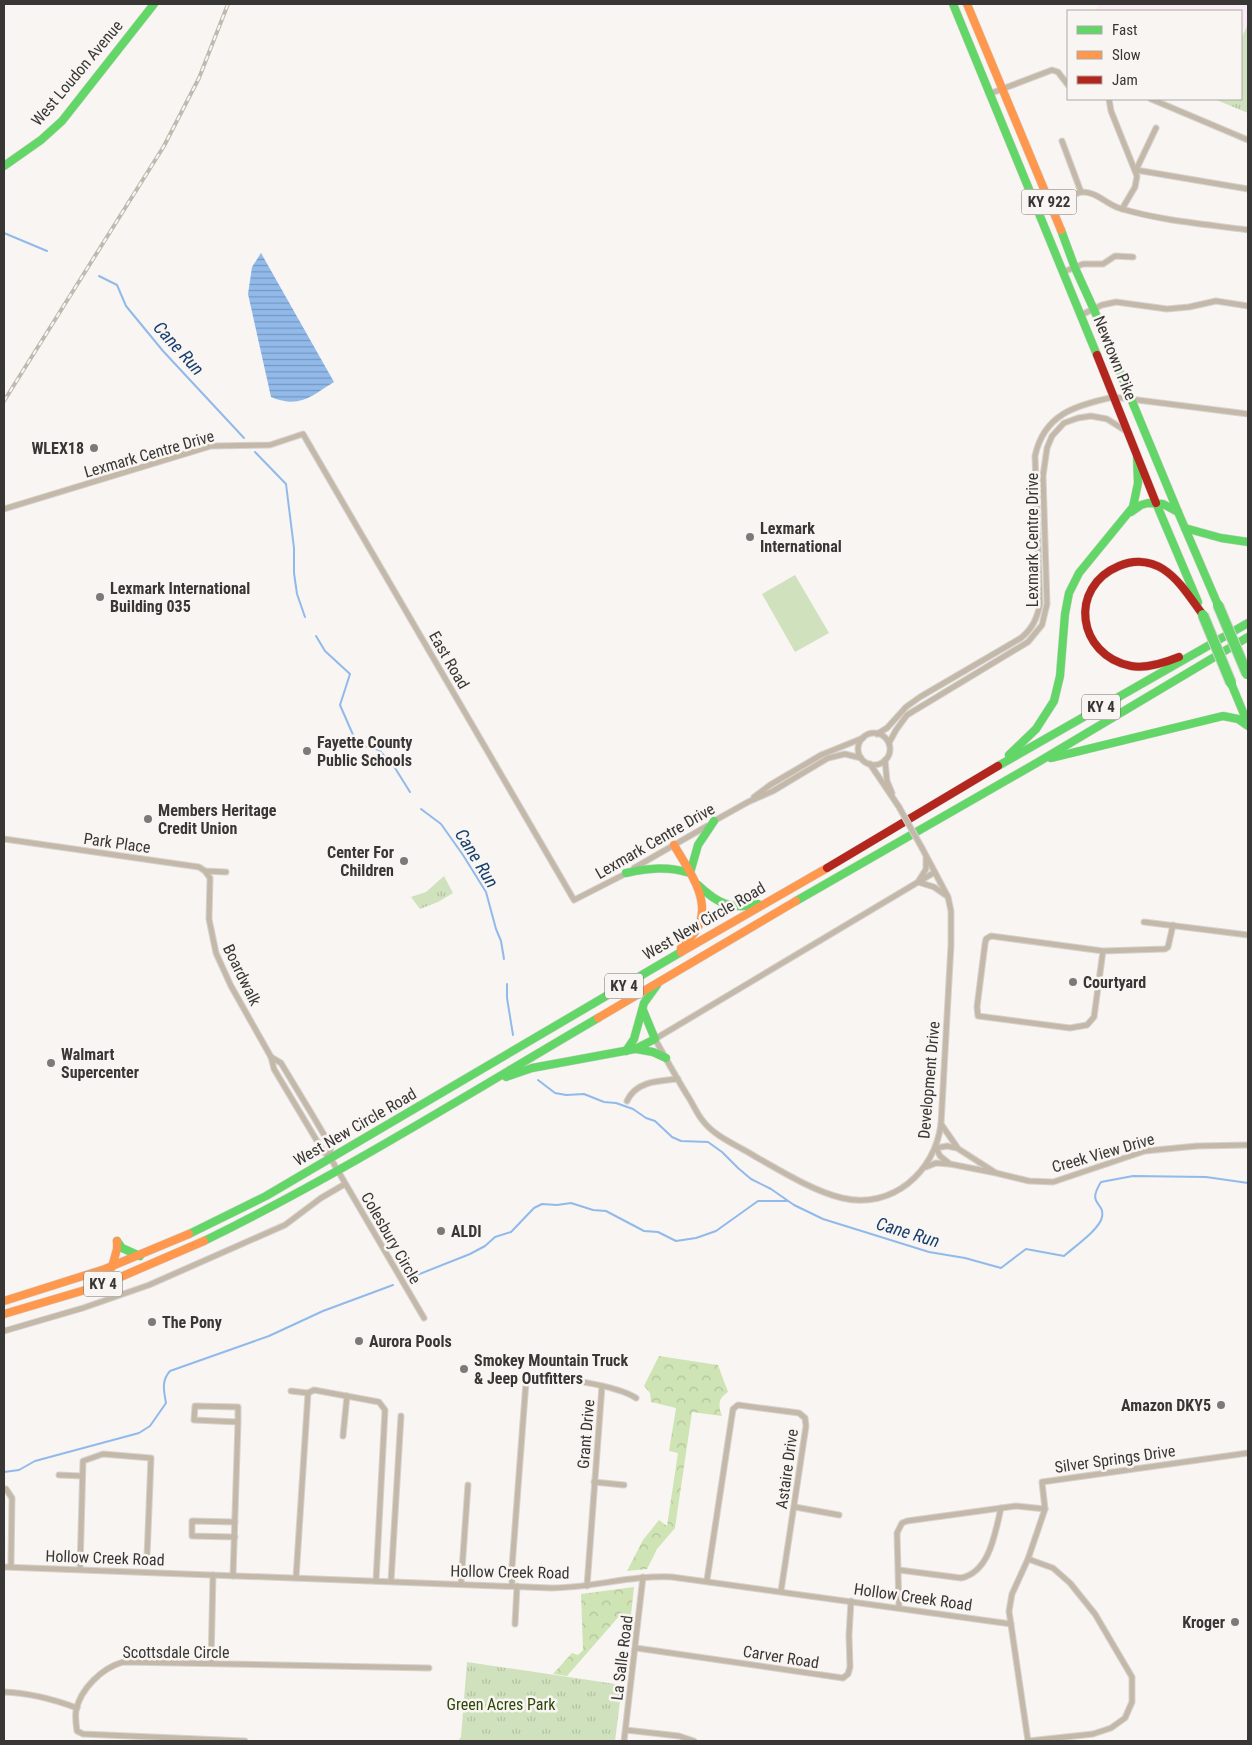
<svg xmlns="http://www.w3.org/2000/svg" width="1252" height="1745" font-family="'Roboto Condensed',sans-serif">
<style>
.education{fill:#f9ecf4}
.grass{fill:#d0e1be}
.forest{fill:url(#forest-crowns)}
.park{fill:url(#park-tufts)}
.water{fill:url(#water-rules)}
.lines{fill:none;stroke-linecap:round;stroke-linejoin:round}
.stream{stroke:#91baeb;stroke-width:2}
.street-casing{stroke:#d5d3d2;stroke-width:7}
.fast-casing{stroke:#d5d3d2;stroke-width:9}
.slow-casing{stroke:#d5d3d2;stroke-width:9}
.jam-casing{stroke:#d5d3d2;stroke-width:9}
.street{stroke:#c4b9a8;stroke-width:5}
.fast{stroke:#63d668;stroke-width:8}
.slow{stroke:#ff974d;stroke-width:8}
.jam{stroke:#b3261e;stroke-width:8}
.rail-casing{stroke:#c0b9b0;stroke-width:4}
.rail{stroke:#f9f5f2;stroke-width:2;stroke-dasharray:5.5;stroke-linecap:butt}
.street-bridge-casing{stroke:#d5d3d2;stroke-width:7;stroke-linecap:butt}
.fast-bridge-casing{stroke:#d5d3d2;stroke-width:12;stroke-linecap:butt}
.street-bridge{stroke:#c4b9a8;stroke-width:5}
.fast-bridge{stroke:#63d668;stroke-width:10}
.poi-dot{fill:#7b7a78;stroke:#f9f5f2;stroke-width:2}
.labels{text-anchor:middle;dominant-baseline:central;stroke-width:5;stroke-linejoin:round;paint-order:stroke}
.shield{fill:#f9f5f2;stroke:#72706e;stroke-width:1}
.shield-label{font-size:15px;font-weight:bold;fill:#383735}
.street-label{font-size:16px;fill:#383735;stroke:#f9f5f2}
.poi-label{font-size:16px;font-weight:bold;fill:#383735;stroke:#f9f5f2;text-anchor:start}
.park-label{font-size:16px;fill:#2c4708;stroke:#f9f5f2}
.water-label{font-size:18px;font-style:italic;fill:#18406e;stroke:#f9f5f2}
</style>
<defs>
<pattern id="forest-crowns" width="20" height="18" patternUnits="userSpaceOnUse" patternTransform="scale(1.25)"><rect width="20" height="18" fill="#cee4b4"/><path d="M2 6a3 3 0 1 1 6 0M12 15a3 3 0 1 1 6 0" fill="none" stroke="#b2c49b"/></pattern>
<pattern id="park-tufts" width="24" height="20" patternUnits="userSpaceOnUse" patternTransform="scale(1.25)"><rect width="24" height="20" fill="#d0e1be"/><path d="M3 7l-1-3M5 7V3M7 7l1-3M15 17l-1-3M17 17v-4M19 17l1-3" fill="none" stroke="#b3c2a4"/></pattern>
<pattern id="water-rules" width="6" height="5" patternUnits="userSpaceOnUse" patternTransform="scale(1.25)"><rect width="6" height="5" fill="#91baeb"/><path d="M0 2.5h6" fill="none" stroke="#7798bf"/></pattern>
</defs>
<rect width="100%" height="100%" fill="#f8f5f3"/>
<path class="education" d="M1098,4H1248V24L1241,39V11H1096Z"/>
<path class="grass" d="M795,575L829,633L795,652L762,594Z"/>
<g class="forest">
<path d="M659,1356L718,1365L728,1392C718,1398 718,1406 722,1416L692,1412L675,1528L657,1549L647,1569L627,1571L643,1540L659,1520L667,1526L678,1453L669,1451L676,1408L651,1402L650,1393L644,1386Z"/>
<path d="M634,1587L631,1615L621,1614L567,1676L553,1674L572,1653L578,1655L583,1650L581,1594Z"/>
</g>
<g class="park">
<path d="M1248,24V113L1214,99H1241V39Z"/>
<path d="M444,876L453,893L438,902L420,909L411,897L426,892Z"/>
<path d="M467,1662L622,1685L615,1741H458L461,1737Z"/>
</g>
<path class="water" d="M261,253L334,382C311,396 300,409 271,397L248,294L252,267Z"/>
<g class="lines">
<g class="stream">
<path d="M4,233L47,251"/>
<path d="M99,276L117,285L126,306L163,351L244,438"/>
<path d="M255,452L286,484L294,548V573L297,594L305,617"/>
<path d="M316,636L325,651L350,674L340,705L357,744L379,750L395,768L410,792"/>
<path d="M421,809L441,824L463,855L486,892L496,929L501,941L504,959"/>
<path d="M507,984V998L513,1035"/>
<path d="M538,1080L555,1093L566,1095L584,1094L604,1102L616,1103L633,1109L646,1118L655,1121L672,1137L681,1141L708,1142L722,1152L738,1168L751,1179L771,1189L794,1205L823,1219L929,1252L965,1258L1001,1268L1026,1249L1064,1256C1074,1247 1100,1229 1102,1217C1105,1201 1086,1206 1101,1182L1133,1176L1206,1177L1248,1183"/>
<path d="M412,1277L470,1254L485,1246L495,1237L511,1232L534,1208L542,1204L557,1205L571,1203L593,1210L606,1211L644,1231L658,1232L676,1241L696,1238L716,1231L758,1201H787"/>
<path d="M4,1472L19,1470L35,1461L139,1433L150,1426L166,1403C164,1391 161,1381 170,1371L269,1336L323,1311L393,1285"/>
</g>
<g class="street-casing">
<g id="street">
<path d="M989,94L1052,70L1058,72L1068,85"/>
<path d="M1109,99L1111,111L1137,176L1135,187L1122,209"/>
<path d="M1151,99L1248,140"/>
<path d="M1156,128L1136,170L1248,189"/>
<path d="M1062,141L1081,192"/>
<path d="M1037,208L1081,192C1096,191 1106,204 1119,208C1161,221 1205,224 1248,230"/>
<path d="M1063,272L1083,264H1103L1115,256L1133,257"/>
<path d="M1081,315L1102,305L1116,302L1167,309L1189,307L1216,301L1248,306"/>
<path d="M4,509L211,446L270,445L303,434L574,900L627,873"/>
<circle cx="874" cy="749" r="16"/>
<path d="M877,734L887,728L906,707L920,697L1021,638C1032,629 1037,619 1040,604L1035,456C1044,414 1076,405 1114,397L1248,414"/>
<path d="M889,743L896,730L907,715L1028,642L1042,625L1047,604L1043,476L1047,448L1052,436L1064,423L1078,418L1091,416L1107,419L1126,431"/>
<path d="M885,760L887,781L892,793"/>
<path d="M870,764L899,807"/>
<path d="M754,797L770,785L821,755L863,738"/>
<path d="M714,821L748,802L773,791L828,758L845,754L861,758"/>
<path d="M4,839L199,867L205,871L226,872"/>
<path d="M922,848L948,897L951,911V945L941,1124C935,1172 892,1210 842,1198C813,1191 781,1171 756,1157C739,1146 715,1137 703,1121C697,1114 694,1106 689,1098C677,1079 666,1059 655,1039L935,872"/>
<path d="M926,858V869L918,882L934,887L947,896"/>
<path d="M634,868L707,826"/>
<path d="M205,871L210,878L209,919L216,953L231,986L271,1057L274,1069L323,1151L331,1159L424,1318"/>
<path d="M1144,922L1248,935"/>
<path d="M1103,951L1094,1017L1087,1025L1070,1028L978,1016L977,1007L985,944L986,939L991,936L1103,951L1165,949L1168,947L1173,925"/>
<path d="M271,1057L281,1063L313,1116L330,1145L331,1158"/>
<path d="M627,1101C636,1081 659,1081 678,1079"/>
<path d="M941,1124L957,1147"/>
<path d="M926,1167L936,1163L949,1164"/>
<path d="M996,1173L957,1148L947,1146L936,1148L940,1156L950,1164L996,1173L1029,1181L1053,1182L1145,1151L1197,1146L1248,1145"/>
<path d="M4,1331L83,1308L149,1285L285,1225L321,1198L345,1184"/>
<path d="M291,1391L308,1393"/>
<path d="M343,1436L347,1396"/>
<path d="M59,1475L82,1476"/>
<path d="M594,1482L624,1485"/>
<path d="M4,1489H6L12,1498L11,1567"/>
<path d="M795,1507L839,1515"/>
<path d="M235,1537L192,1536V1521L235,1522"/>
<path d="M4,1567L551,1588C592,1588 631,1575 672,1577L1011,1624"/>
<path d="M80,1569L83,1461L103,1454L151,1458L147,1557"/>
<path d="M899,1570L961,1578C990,1572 995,1533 1001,1508"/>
<path d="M233,1576L238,1422V1407L195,1406L194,1420L238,1422"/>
<path d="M296,1578L308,1393L314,1390L379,1402L385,1410L376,1581"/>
<path d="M707,1580L733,1409L738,1405L799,1413L805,1418L806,1426L781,1591"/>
<path d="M391,1581L401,1416"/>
<path d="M461,1584L468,1485"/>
<path d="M512,1586V1567L526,1382L533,1377C558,1377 616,1385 636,1398"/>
<path d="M587,1586L602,1386"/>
<path d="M899,1608L897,1533L902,1523L907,1521L1016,1506L1045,1509"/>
<path d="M515,1624L517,1586"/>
<path d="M636,1648L843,1678L848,1674L850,1667L849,1635L851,1601"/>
<path d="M211,1663L213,1575"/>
<path d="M4,1692C30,1693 53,1699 77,1708"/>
<path d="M626,1730L679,1736L694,1741"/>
<path d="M245,1741L83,1734L77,1731C76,1724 75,1718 76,1711C80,1689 102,1668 123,1662L429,1668"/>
<path d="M624,1741L643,1577"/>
<path d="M1028,1741L1009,1611L1012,1594L1028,1559L1045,1509L1042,1482L1248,1453"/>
<path d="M1028,1741L1093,1734L1111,1728L1125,1718L1132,1702V1677L1095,1614L1070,1583L1053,1568L1028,1559"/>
</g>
</g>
<g class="fast-casing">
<g id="fast">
<path d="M953,4L1097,355"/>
<path d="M4,166L41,140L62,121L154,4"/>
<path d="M1061,230L1075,268L1095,312L1178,512"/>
<path d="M1156,503L1198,602"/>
<path d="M1131,512L1141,505L1148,503L1163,504L1178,512L1218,605"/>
<path d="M1185,528L1221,538L1248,542"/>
<path d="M1231,683L1248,724"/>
<path d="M1009,755L1036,729L1054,701L1060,676L1065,614L1069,593L1079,573L1133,507L1138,483L1137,457"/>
<path d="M1051,758L1223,716L1238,719L1248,726"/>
<path d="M998,766L1248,623"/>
<path d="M626,873C649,868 668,866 690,873L698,845L714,821"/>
<path d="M698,885C718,904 731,910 758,904"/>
<path d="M796,901L1040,761L1248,637"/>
<path d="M636,1049L653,1052L666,1058"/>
<path d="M626,1051L634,1039L644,1003L657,985"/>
<path d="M506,1077L532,1068L635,1049L655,1039L643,1010"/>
<path d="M189,1234L266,1196L681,952"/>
<path d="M117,1241L122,1248L140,1256"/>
<path d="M204,1241C339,1175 468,1094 598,1018"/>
</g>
</g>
<g class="slow-casing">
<g id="slow">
<path d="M967,4L1061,230"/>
<path d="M674,845C687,868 712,899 698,927C694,935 687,942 681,948"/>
<path d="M681,952L827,868"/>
<path d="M598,1018L796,901"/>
<path d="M112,1267L117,1249V1241"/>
<path d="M4,1301L105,1269L189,1234"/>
<path d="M4,1314L102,1285L204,1241"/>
</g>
</g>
<g class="jam-casing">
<g id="jam">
<path d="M1097,355L1156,503"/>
<path d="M1179,657C1164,663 1146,669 1131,666C1077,655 1068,587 1119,566C1133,560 1149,560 1163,569C1180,580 1191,599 1203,615"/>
<path d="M827,868L998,766"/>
</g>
</g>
<use href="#street" class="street"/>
<use href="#fast" class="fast"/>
<use href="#slow" class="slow"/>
<use href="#jam" class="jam"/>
<g class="rail-casing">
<path id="rail" d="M4,401L164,146L199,78L228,4"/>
</g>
<use href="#rail" class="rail"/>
<g class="street-bridge-casing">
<path id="street-bridge" d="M899,807L922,848"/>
</g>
<g class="fast-bridge-casing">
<g id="fast-bridge">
<path d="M1218,605L1247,674"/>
<path d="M1203,615L1231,683"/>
</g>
</g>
<use href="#street-bridge" class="street-bridge"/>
<use href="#fast-bridge" class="fast-bridge"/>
</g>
<g class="poi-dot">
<circle cx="94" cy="448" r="5"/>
<circle cx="750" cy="537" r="5"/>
<circle cx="100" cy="597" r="5"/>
<circle cx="307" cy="751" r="5"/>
<circle cx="148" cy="819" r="5"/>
<circle cx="404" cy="861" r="5"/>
<circle cx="1073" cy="982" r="5"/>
<circle cx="51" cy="1063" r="5"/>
<circle cx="441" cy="1231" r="5"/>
<circle cx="152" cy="1322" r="5"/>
<circle cx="359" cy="1341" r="5"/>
<circle cx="464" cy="1369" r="5"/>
<circle cx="1221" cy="1405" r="5"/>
<circle cx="1235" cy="1622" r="5"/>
</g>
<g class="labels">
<g class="shield">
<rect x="1021.5" y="189.5" width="55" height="25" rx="4"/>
<rect x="1082" y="694.5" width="38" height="25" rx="4"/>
<rect x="605" y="973.5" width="38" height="25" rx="4"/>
<rect x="84" y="1271.5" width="38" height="25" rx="4"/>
</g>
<g class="shield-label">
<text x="1049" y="202">KY 922</text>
<text x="1101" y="707">KY 4</text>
<text x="624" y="986">KY 4</text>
<text x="103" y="1284">KY 4</text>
</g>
<g class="street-label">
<text transform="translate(77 73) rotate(-50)">West Loudon Avenue</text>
<text transform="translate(1115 358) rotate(68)">Newtown Pike</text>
<text transform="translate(149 454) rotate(-16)">Lexmark Centre Drive</text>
<text transform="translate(1032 540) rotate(-90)">Lexmark Centre Drive</text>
<text transform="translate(449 660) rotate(60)">East Road</text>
<text transform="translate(655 841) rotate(-30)">Lexmark Centre Drive</text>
<text transform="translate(117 843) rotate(8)">Park Place</text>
<text transform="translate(704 921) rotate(-30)">West New Circle Road</text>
<text transform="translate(242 975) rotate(64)">Boardwalk</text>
<text transform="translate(929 1080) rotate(-85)">Development Drive</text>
<text transform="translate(355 1127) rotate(-30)">West New Circle Road</text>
<text transform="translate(1103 1153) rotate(-16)">Creek View Drive</text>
<text transform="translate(391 1238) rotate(60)">Colesbury Circle</text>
<text transform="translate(586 1434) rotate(-85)">Grant Drive</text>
<text transform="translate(1115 1459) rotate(-8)">Silver Springs Drive</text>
<text transform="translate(787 1469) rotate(-82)">Astaire Drive</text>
<text transform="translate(105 1558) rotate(2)">Hollow Creek Road</text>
<text transform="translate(510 1572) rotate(1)">Hollow Creek Road</text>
<text transform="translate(913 1597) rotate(8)">Hollow Creek Road</text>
<text x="176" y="1652">Scottsdale Circle</text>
<text transform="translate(781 1657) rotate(9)">Carver Road</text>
<text transform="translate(622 1658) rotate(-83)">La Salle Road</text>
</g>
<g class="poi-label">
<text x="84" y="448" text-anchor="end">WLEX18</text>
<text x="760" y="528">Lexmark<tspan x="760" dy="18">International</tspan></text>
<text x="110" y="588">Lexmark International<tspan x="110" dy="18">Building 035</tspan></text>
<text x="317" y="742">Fayette County<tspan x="317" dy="18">Public Schools</tspan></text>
<text x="158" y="810">Members Heritage<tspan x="158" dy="18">Credit Union</tspan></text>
<text x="394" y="852" text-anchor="end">Center For<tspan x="394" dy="18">Children</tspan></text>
<text x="1083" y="982">Courtyard</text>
<text x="61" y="1054">Walmart<tspan x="61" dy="18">Supercenter</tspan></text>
<text x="451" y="1231">ALDI</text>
<text x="162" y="1322">The Pony</text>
<text x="369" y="1341">Aurora Pools</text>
<text x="474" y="1360">Smokey Mountain Truck<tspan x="474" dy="18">&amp; Jeep Outfitters</tspan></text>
<text x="1211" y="1405" text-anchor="end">Amazon DKY5</text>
<text x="1225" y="1622" text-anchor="end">Kroger</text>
</g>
<g class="park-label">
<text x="501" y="1704">Green Acres Park</text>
</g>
<g class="water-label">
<text transform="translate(179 348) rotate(48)">Cane Run</text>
<text transform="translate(477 858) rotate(58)">Cane Run</text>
<text transform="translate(908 1232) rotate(17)">Cane Run</text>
</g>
</g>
<rect width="1252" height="1745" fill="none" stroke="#383735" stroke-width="10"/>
<rect x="1067" y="10" width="175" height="90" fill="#f9f5f2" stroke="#aca9a6"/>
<rect x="1077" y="26" width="25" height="8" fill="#63d668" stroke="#aca9a6"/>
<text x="1112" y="35" font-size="15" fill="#383735">Fast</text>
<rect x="1077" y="51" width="25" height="8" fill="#ff974d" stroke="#aca9a6"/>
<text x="1112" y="60" font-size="15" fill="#383735">Slow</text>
<rect x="1077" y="76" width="25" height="8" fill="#b3261e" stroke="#aca9a6"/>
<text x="1112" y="85" font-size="15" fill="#383735">Jam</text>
</svg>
